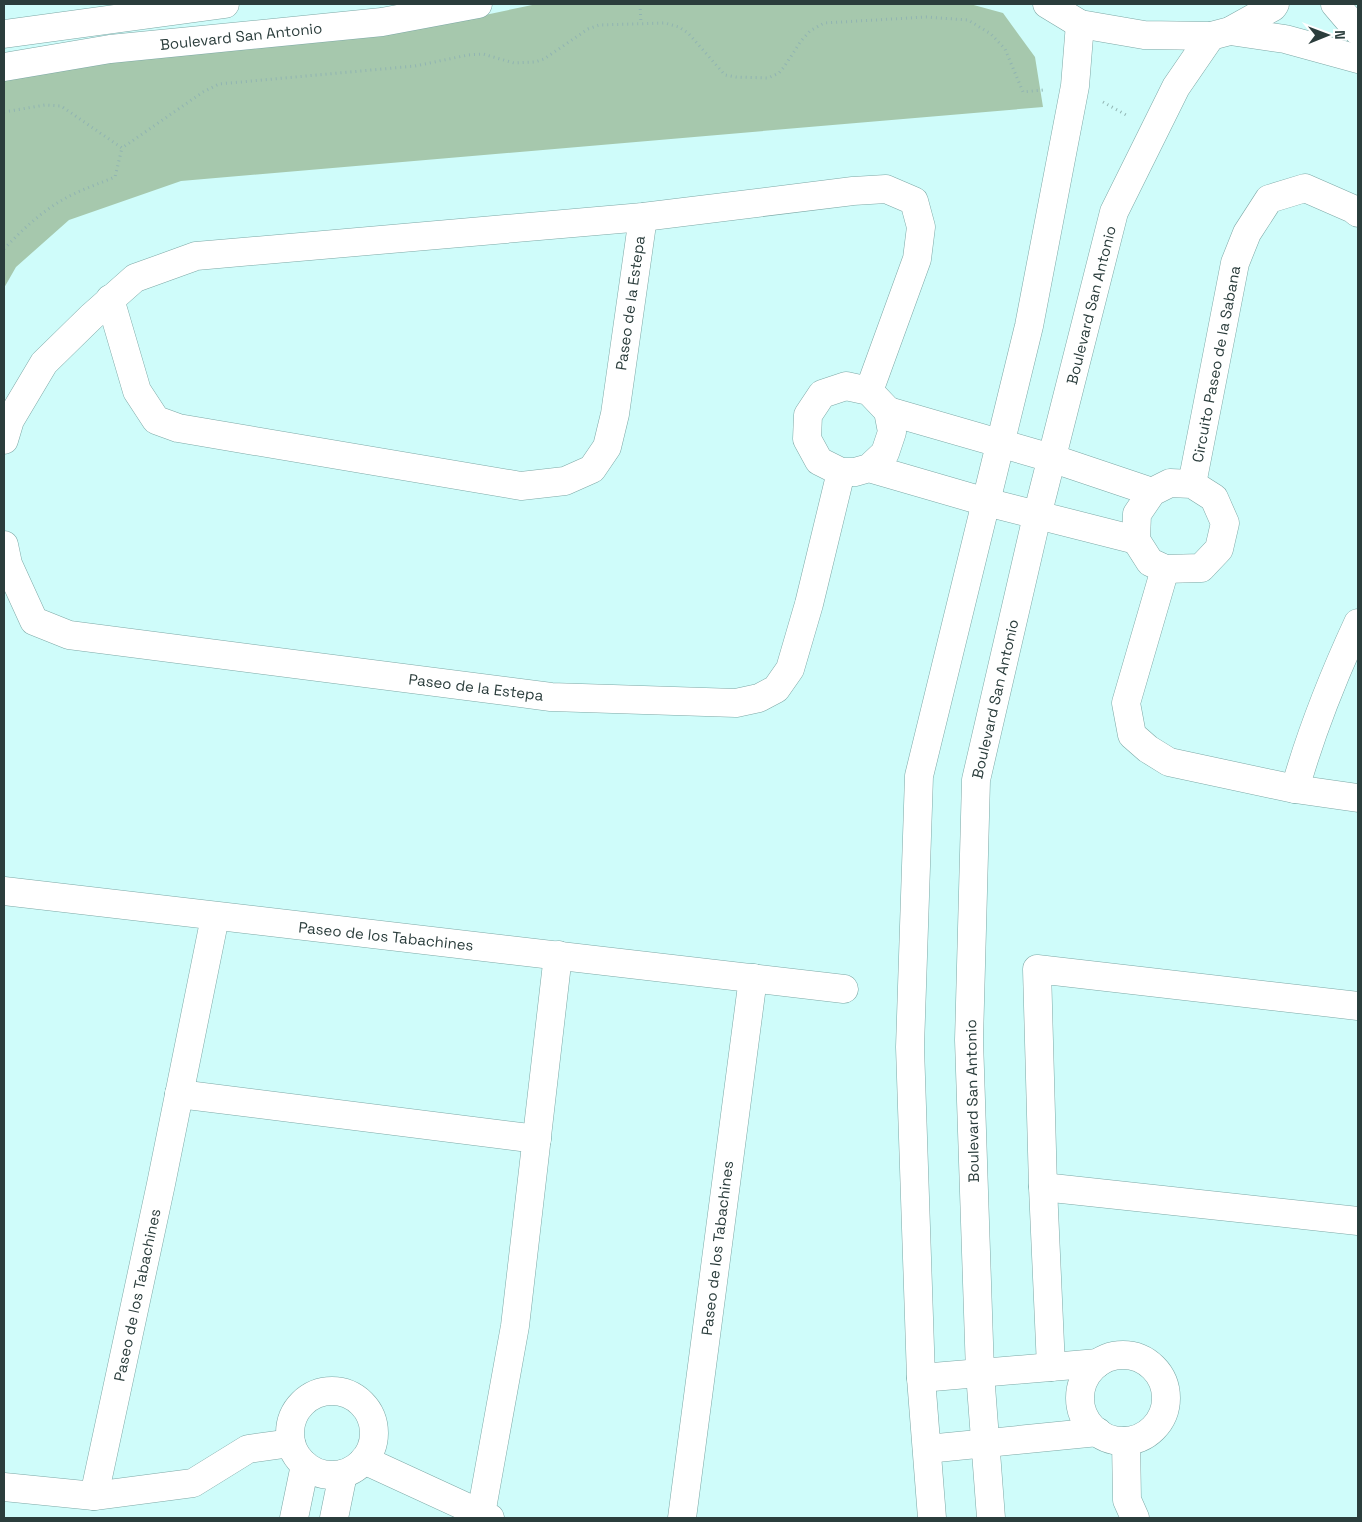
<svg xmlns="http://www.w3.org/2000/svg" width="1362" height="1522" font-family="'Space Grotesk',sans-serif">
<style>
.green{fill:#a6c8ad}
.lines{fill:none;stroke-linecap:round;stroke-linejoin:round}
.minor-casing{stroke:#7da8a6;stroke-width:29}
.path{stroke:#91b4b2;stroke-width:3;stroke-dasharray:1 4;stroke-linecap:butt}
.minor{stroke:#fff;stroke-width:28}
.labels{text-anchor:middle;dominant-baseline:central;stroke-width:4;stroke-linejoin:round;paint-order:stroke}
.street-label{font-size:15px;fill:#2b3d3c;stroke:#fff}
</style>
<rect width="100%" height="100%" fill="#cffcfa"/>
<path class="green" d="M537,4H970L1003,13L1035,57L1043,107L181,181L69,220L16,267L4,288V79L120,61L428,27Z"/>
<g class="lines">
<g class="minor-casing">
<g id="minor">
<path d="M1047,4L1080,24L1144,35L1211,36L1230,31L1273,7L1275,4"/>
<path d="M1335,4L1358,31"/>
<path d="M1230,31L1285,39L1358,59"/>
<path d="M4,34L225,4"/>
<path d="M4,67L110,49L382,22L478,4"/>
<path d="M110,299L137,391L156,420L178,428L521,486L565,481L592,469L607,447L615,414L643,217"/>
<path d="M888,411L1051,458L1152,492"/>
<path d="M4,440L10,420L44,363L91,317L135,278L196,256L643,217L853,191L886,189L914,201L921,227L917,259L869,391"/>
<path d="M869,468L885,453L892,432L888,411L869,391L846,386L822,394L808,415L807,439L819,461L841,472H855L869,468L986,502L1136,540"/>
<path d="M1170,483L1192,484L1214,498L1225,523L1219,549L1201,568L1165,569L1150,562L1136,540L1137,514L1152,492Z"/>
<path d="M1192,484L1235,263L1247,233L1269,199L1305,188L1353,209L1358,213"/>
<path d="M4,545L8,564L34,621L69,635L551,697L736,703L759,698L776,689L790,669L809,604L841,472"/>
<path d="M1165,569L1126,703L1132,735L1148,749L1169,762L1295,789L1358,798"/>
<path d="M1295,789C1311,732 1333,677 1358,623"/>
<path d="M4,891L844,989"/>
<path d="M179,1094L537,1139"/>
<path d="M1043,1187L1358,1221"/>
<circle cx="1123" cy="1398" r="43"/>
<path d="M1051,1367L1043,1187L1037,969L1358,1006"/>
<path d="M921,1378L1098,1363"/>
<circle cx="332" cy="1433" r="42"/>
<path d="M1126,1441L1127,1500L1135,1518"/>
<path d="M927,1449L1098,1432"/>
<path d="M364,1460L490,1518"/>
<path d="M4,1487L94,1496L193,1483L248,1449L291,1443"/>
<path d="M94,1496L161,1184L215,917"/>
<path d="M481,1514L515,1326L558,955"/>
<path d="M294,1518L305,1465"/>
<path d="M334,1518L343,1474"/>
<path d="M682,1518L753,978"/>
<path d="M932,1518L921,1378L910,1047L919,776L1029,326L1075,86L1080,24"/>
<path d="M991,1518L980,1373L969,1040L976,780L1037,516L1114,212L1176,87L1211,36"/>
</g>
</g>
<g class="path">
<path d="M640,4L641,24"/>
<path d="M1103,102L1128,116"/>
<path d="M4,112L45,105L61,106L122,148L203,92L219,84L415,66L468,55L483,54L514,63L535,62L544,59L588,29L599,25L665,23L679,27L688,33L725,75L736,77L768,78L779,73L784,67L801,41L810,31L824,23L926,17L968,20L991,34L1005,49L1023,92L1043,90"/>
<path d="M4,249C22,230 41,212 64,199C80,190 98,184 115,177L122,148"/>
</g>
<use href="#minor" class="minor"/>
</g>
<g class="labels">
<g class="street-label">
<text transform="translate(241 36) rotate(-6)">Boulevard San Antonio</text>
<text transform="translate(630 303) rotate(-82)">Paseo de la Estepa</text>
<text transform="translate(1091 305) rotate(-76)">Boulevard San Antonio</text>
<text transform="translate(1216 364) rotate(-79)">Circuito Paseo de la Sabana</text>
<text transform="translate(476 687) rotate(7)">Paseo de la Estepa</text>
<text transform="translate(995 699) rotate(-77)">Boulevard San Antonio</text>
<text transform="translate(386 936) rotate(6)">Paseo de los Tabachines</text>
<text transform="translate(972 1101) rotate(-91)">Boulevard San Antonio</text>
<text transform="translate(717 1248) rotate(-83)">Paseo de los Tabachines</text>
<text transform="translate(137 1295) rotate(-78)">Paseo de los Tabachines</text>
</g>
</g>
<rect width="1362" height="1522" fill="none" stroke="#2b3d3c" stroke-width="10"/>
<g transform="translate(1327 35) rotate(89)" stroke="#ffffff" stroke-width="4" paint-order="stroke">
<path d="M0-4L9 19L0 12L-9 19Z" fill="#2b3d3c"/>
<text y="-8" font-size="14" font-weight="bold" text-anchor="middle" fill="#2b3d3c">N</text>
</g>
</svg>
